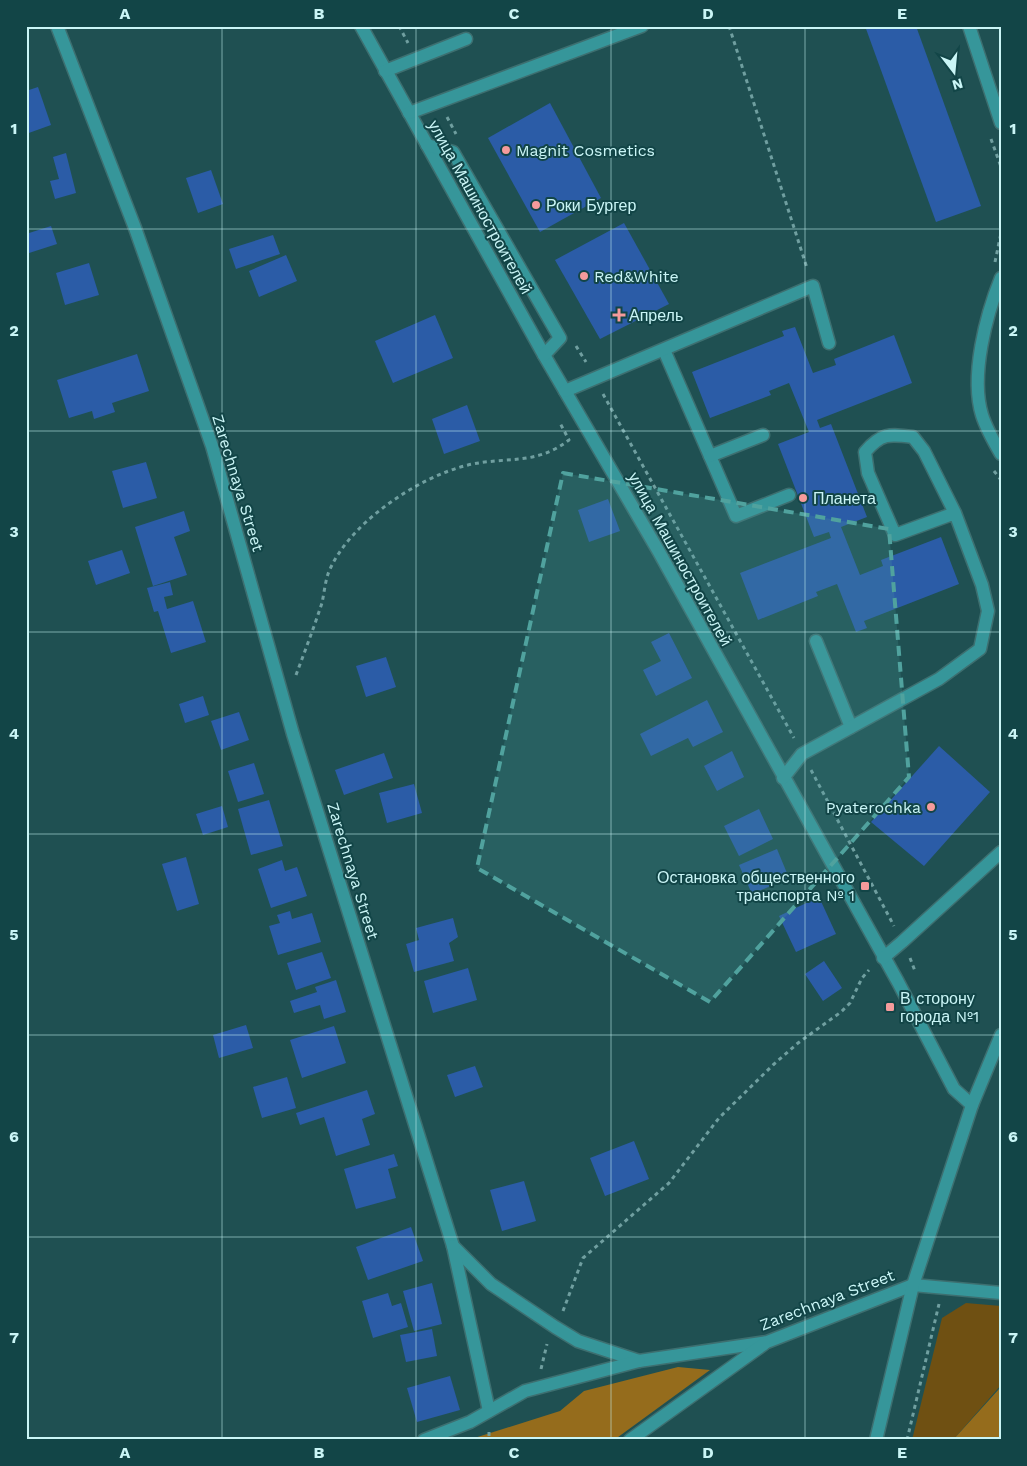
<svg xmlns="http://www.w3.org/2000/svg" width="1027" height="1466" font-family="'Work Sans',sans-serif">
<style>
.green{fill:#6f5012}
.forest{fill:#956c1c}
.building{fill:#2b5ca7}
.lines{fill:none;stroke-linecap:round;stroke-linejoin:round}
.minor-casing{stroke:#3d6f70;stroke-width:15}
.path{stroke:#709fa0;stroke-width:3;stroke-dasharray:4 4;stroke-linecap:butt}
.minor{stroke:#36969a;stroke-width:12}
.marked{fill:#50a29e;fill-opacity:0.2;stroke:#50a29e;stroke-width:4;stroke-dasharray:10 6;stroke-linejoin:round}
.grid{fill:none;stroke:#caf5f6;stroke-width:1;stroke-opacity:0.55}
.poi-dot{fill:#f59b9c;stroke:#124547;stroke-width:2}
.labels{text-anchor:middle;dominant-baseline:central;stroke-width:4;stroke-linejoin:round;paint-order:stroke}
.poi-label{font-size:16px;fill:#caf5f6;stroke:#124547;text-anchor:start}
.street-label{font-size:16px;fill:#caf5f6;stroke:#124547}
.neatline{fill:none;stroke:#caf5f6;stroke-width:2}
.grid-label{font-size:16px;text-anchor:middle;font-weight:bold;fill:#caf5f6}
</style>
<rect width="100%" height="100%" fill="#1f5052"/>
<path class="green" d="M966,1303L1001,1306V1385L953,1440H912L942,1318Z"/>
<g class="forest">
<path d="M678,1367L710,1370L614,1440H468L560,1411L584,1391Z"/>
<path d="M1001,1385V1440H953L999,1389Z"/>
</g>
<g class="building">
<path d="M865,26H916L981,206L936,222Z"/>
<path d="M38,87L51,125L26,134V91Z"/>
<path d="M550,103L601,198L540,232L488,138Z"/>
<path d="M66,153L76,193L55,199L50,181L59,179L53,157Z"/>
<path d="M211,170L223,204L198,213L186,178Z"/>
<path d="M624,223L669,304L600,339L555,260Z"/>
<path d="M51,226L57,244L26,254V234Z"/>
<path d="M273,235L280,254L236,269L229,249Z"/>
<path d="M286,255L297,281L259,297L249,271Z"/>
<path d="M89,263L99,295L65,305L56,273Z"/>
<path d="M435,315L453,358L393,383L375,341Z"/>
<path d="M795,327L813,373L836,365L834,359L894,335L912,383L817,420L820,428L831,424L867,517L841,527L860,575L883,566L881,560L941,537L959,584L864,621L867,628L856,632L837,584L816,592L818,596L758,620L740,573L831,538L829,532L814,537L778,444L809,432L789,383L769,391L771,395L710,418L692,372L784,336L782,331Z"/>
<path d="M137,354L149,391L112,403L115,412L94,419L92,411L69,418L57,380Z"/>
<path d="M467,405L480,441L444,454L432,419Z"/>
<path d="M146,462L157,498L123,508L112,471Z"/>
<path d="M608,499L620,531L589,542L578,510Z"/>
<path d="M184,511L190,531L174,537L187,575L153,586L135,527Z"/>
<path d="M122,550L130,573L96,585L88,561Z"/>
<path d="M170,582L173,595L164,597L167,609L193,601L206,642L171,653L158,611L154,612L147,588Z"/>
<path d="M669,633L692,678L656,696L643,670L661,661L651,642Z"/>
<path d="M386,657L396,687L366,697L356,666Z"/>
<path d="M203,696L209,715L185,723L179,704Z"/>
<path d="M707,700L723,732L693,747L688,738L651,756L640,734Z"/>
<path d="M239,712L249,740L221,750L211,721Z"/>
<path d="M939,746L990,792L924,866L871,822Z"/>
<path d="M732,751L744,777L717,791L704,766Z"/>
<path d="M384,753L393,778L344,795L335,770Z"/>
<path d="M254,763L264,794L238,802L228,771Z"/>
<path d="M414,784L422,813L387,823L379,793Z"/>
<path d="M269,800L283,846L251,855L238,809Z"/>
<path d="M222,806L228,827L203,835L196,814Z"/>
<path d="M759,809L773,839L739,856L724,826Z"/>
<path d="M777,849L789,878L752,894L739,865Z"/>
<path d="M186,857L199,904L177,911L162,864Z"/>
<path d="M282,860L285,871L297,867L307,896L271,908L258,869Z"/>
<path d="M819,897L836,934L796,952L779,916Z"/>
<path d="M290,911L292,919L312,913L321,942L278,955L269,926L280,923L277,915Z"/>
<path d="M453,918L458,937L449,943L454,961L414,972L406,944L419,940L416,928Z"/>
<path d="M322,952L331,978L296,990L287,963Z"/>
<path d="M824,961L842,988L823,1001L805,974Z"/>
<path d="M468,968L477,1000L433,1013L424,981Z"/>
<path d="M336,980L346,1012L324,1019L320,1005L294,1013L290,1001L317,992L315,987Z"/>
<path d="M246,1025L253,1048L219,1058L213,1035Z"/>
<path d="M334,1026L346,1063L302,1078L290,1040Z"/>
<path d="M475,1066L483,1087L455,1097L447,1075Z"/>
<path d="M287,1077L296,1108L262,1118L253,1087Z"/>
<path d="M367,1090L375,1114L362,1119L370,1145L336,1156L324,1117L300,1125L296,1113Z"/>
<path d="M634,1141L649,1179L605,1196L590,1158Z"/>
<path d="M394,1154L398,1166L388,1169L396,1198L356,1209L344,1169Z"/>
<path d="M524,1181L536,1221L502,1231L490,1190Z"/>
<path d="M411,1227L423,1261L368,1280L356,1247Z"/>
<path d="M432,1283L442,1324L414,1331L403,1291Z"/>
<path d="M388,1293L392,1306L401,1303L408,1327L373,1338L362,1301Z"/>
<path d="M432,1329L437,1356L406,1362L400,1335Z"/>
<path d="M450,1376L460,1410L417,1422L407,1388Z"/>
</g>
<g class="lines">
<g class="minor-casing">
<g id="minor">
<path d="M57,26L135,228L212,446L293,734L453,1246L491,1284L555,1327L578,1341L639,1361L767,1342L913,1285L1001,1293"/>
<path d="M361,26L544,355L659,552L898,982L954,1089L972,1105"/>
<path d="M969,26L1001,123"/>
<path d="M385,71L466,39"/>
<path d="M409,113L642,26"/>
<path d="M427,145L453,152L560,338L544,355"/>
<path d="M1001,278C986,315 970,376 982,415C986,428 994,442 1001,454"/>
<path d="M664,350L736,516L789,495"/>
<path d="M565,391L813,286L829,343"/>
<path d="M710,456L763,435"/>
<path d="M816,641L851,727"/>
<path d="M783,778L802,754L939,679L980,649L988,611L982,585L955,513L895,535L868,473L865,452C881,433 889,434 913,437L924,451L955,513"/>
<path d="M883,958L902,942L1001,852"/>
<path d="M453,1246L489,1411"/>
<path d="M424,1440L470,1422L525,1391L639,1361"/>
<path d="M630,1440L764,1344"/>
<path d="M876,1440L913,1285L972,1105L1001,1035"/>
</g>
</g>
<g class="path">
<path d="M399,26L408,43"/>
<path d="M729,26L807,268"/>
<path d="M447,117L456,134"/>
<path d="M991,139L1001,167"/>
<path d="M995,262L1001,233"/>
<path d="M576,346L586,362"/>
<path d="M603,394L794,738"/>
<path d="M994,471L1001,480"/>
<path d="M296,675C305,651 314,627 322,603C324,594 325,583 328,574C347,524 418,477 468,465C507,456 535,466 569,440L560,423"/>
<path d="M811,770L894,926"/>
<path d="M910,958L915,971"/>
<path d="M563,1311L583,1258L669,1183L719,1118L773,1065L798,1043L841,1012L850,1003L862,978L869,970"/>
<path d="M541,1369L547,1344"/>
<path d="M489,1432V1440"/>
<path d="M907,1440L939,1304"/>
</g>
<use href="#minor" class="minor"/>
</g>
<path class="marked" d="M563,473L889,529L909,777L710,1002L477,868Z"/>
<path class="grid" d="M222,26V1440M416,26V1440M611,26V1440M805,26V1440M26,229H1001M26,431H1001M26,632H1001M26,834H1001M26,1035H1001M26,1237H1001"/>
<g class="poi-dot">
<circle cx="506" cy="150" r="5"/>
<circle cx="536" cy="205" r="5"/>
<circle cx="584" cy="276" r="5"/>
<path d="M616.5 307.5h5v5h5v5h-5v5h-5v-5h-5v-5h5z"/>
<circle cx="803" cy="498" r="5"/>
<circle cx="931" cy="807" r="5"/>
<rect x="860" y="881" width="10" height="10" rx="2.5"/>
<rect x="885" y="1002" width="10" height="10" rx="2.5"/>
</g>
<g class="labels">
<g class="poi-label">
<text x="516" y="150">Magnit Cosmetics</text>
<text x="546" y="205">Роки Бургер</text>
<text x="594" y="276">Red&amp;White</text>
<text x="629" y="315">Апрель</text>
<text x="813" y="498">Планета</text>
<text x="921" y="807" text-anchor="end">Pyaterochka</text>
<text x="855" y="877" text-anchor="end">Остановка общественного<tspan x="855" dy="18">транспорта № 1</tspan></text>
<text x="900" y="998">В сторону<tspan x="900" dy="18">города №1</tspan></text>
</g>
<g class="street-label">
<text transform="translate(480 207) rotate(61)">улица Машиностроителей</text>
<text transform="translate(238 483) rotate(73)">Zarechnaya Street</text>
<text transform="translate(680 559) rotate(61)">улица Машиностроителей</text>
<text transform="translate(353 871) rotate(73)">Zarechnaya Street</text>
<text transform="translate(827 1300) rotate(-21)">Zarechnaya Street</text>
</g>
</g>
<rect width="1027" height="1466" fill="none" stroke="#124547" stroke-width="55"/>
<g transform="translate(954 72) rotate(164)" stroke="#124547" stroke-width="4" paint-order="stroke">
<path d="M0-4L9 19L0 12L-9 19Z" fill="#caf5f6"/>
<text y="-8" font-size="14" font-weight="bold" text-anchor="middle" fill="#caf5f6">N</text>
</g>
<rect x="28" y="28" width="972" height="1410" class="neatline"/>
<g class="grid-label">
<text x="125" y="19">A</text>
<text x="319" y="19">B</text>
<text x="514" y="19">C</text>
<text x="708" y="19">D</text>
<text x="902" y="19">E</text>
<text x="14" y="134">1</text>
<text x="1013" y="134">1</text>
<text x="14" y="336">2</text>
<text x="1013" y="336">2</text>
<text x="14" y="537">3</text>
<text x="1013" y="537">3</text>
<text x="14" y="739">4</text>
<text x="1013" y="739">4</text>
<text x="14" y="940">5</text>
<text x="1013" y="940">5</text>
<text x="14" y="1142">6</text>
<text x="1013" y="1142">6</text>
<text x="14" y="1343">7</text>
<text x="1013" y="1343">7</text>
<text x="125" y="1458">A</text>
<text x="319" y="1458">B</text>
<text x="514" y="1458">C</text>
<text x="708" y="1458">D</text>
<text x="902" y="1458">E</text>
</g>
</svg>
